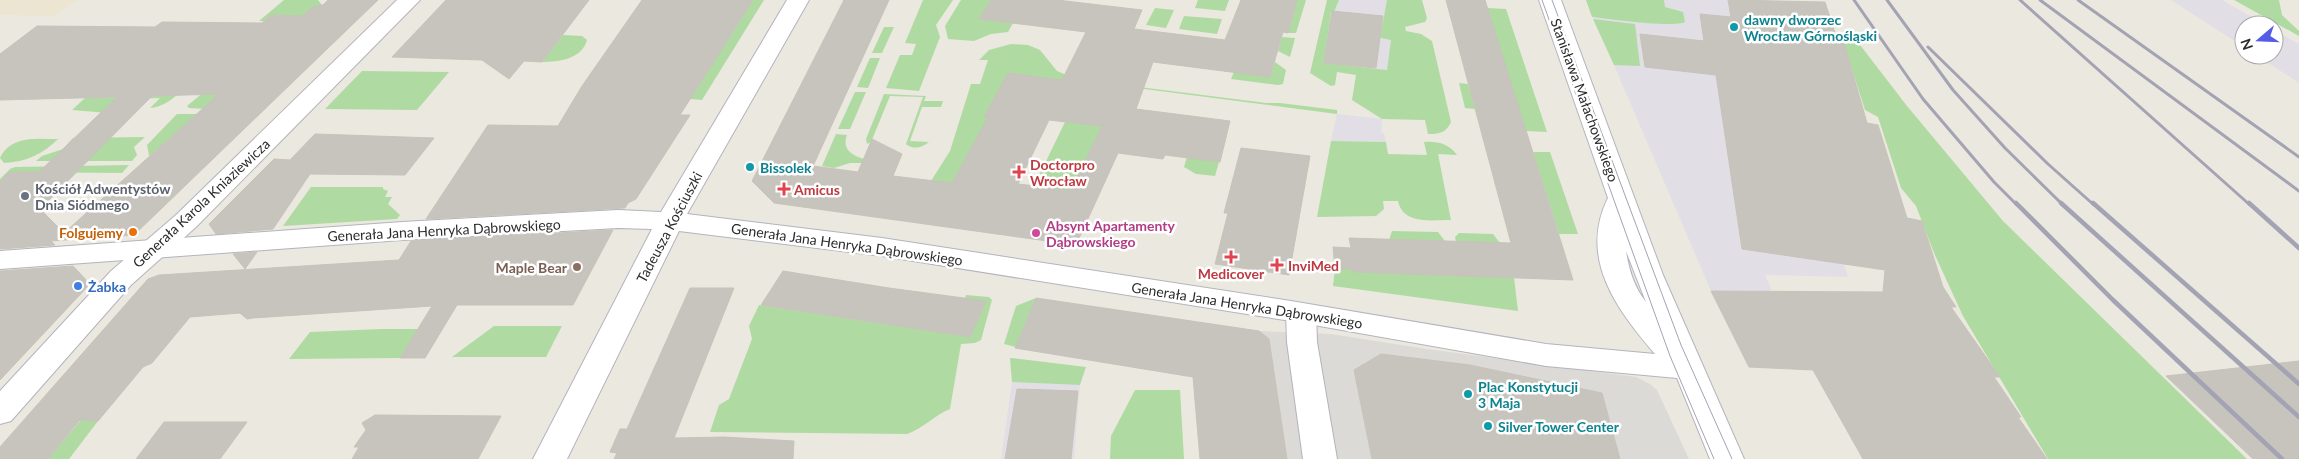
<svg xmlns="http://www.w3.org/2000/svg" width="2299" height="459" font-family="Lato,sans-serif">
<style>
.industrial{fill:#e1dfe5}
.education{fill:#ebe5d1}
.green{fill:#afdba2}
.plaza{fill:#dcdad6}
.building{fill:#c7c4be;stroke:#c7c3b9;fill-rule:evenodd}
.lines{fill:none;stroke-linecap:round;stroke-linejoin:round}
.street-casing{stroke:#b3b4bd;stroke-width:2}
.secondary-casing{stroke:#b3b4bd;stroke-width:2}
.street{fill:#fff;fill-rule:evenodd}
.secondary{fill:#fff;fill-rule:evenodd}
.tram{stroke:#a3a3b3;stroke-width:1}
.rail-far1{stroke:#a3a3b3;stroke-width:3}
.rail{stroke:#a3a3b3;stroke-width:4.5}
.culture-dot{fill:#0f9aa8;stroke:#fff;stroke-width:2}
.health-dot{fill:#e0444e;stroke:#fff;stroke-width:2}
.worship-dot{fill:#6b7280;stroke:#fff;stroke-width:2}
.food-dot{fill:#e8710a;stroke:#fff;stroke-width:2}
.hotel-dot{fill:#d1479c;stroke:#fff;stroke-width:2}
.education-dot{fill:#8d6e63;stroke:#fff;stroke-width:2}
.shop-dot{fill:#3f7fe0;stroke:#fff;stroke-width:2}
.labels{text-anchor:middle;dominant-baseline:central;stroke-width:5;stroke-linejoin:round;paint-order:stroke}
.culture-label{font-size:14px;font-weight:bold;fill:#0d838f;stroke:#fff;text-anchor:start}
.street-label{font-size:14px;fill:#2b2b2b;stroke:#fff}
.health-label{font-size:14px;font-weight:bold;fill:#be3a42;stroke:#fff;text-anchor:start}
.worship-label{font-size:14px;font-weight:bold;fill:#5b616d;stroke:#fff;text-anchor:start}
.hotel-label{font-size:14px;font-weight:bold;fill:#b23c85;stroke:#fff;text-anchor:start}
.food-label{font-size:14px;font-weight:bold;fill:#c56008;stroke:#fff;text-anchor:end}
.education-label{font-size:14px;font-weight:bold;fill:#785e54;stroke:#fff;text-anchor:end}
.shop-label{font-size:14px;font-weight:bold;fill:#366cbe;stroke:#fff;text-anchor:start}
</style>
<rect width="100%" height="100%" fill="#ebe8df"/>
<g class="industrial">
<path d="M1339,0H1387L1380,39H1391L1388,70L1324,63L1331,11H1334Z"/>
<path d="M1586,0H1760L1772,56L1848,277L1765,275L1772,291H1711Z"/>
<path d="M2171,0H2222L2266,25H2244V47Z"/>
<path d="M2274,30L2299,44V83L2256,55H2274Z"/>
<path d="M1337,114L1382,119L1381,133H1384L1386,142L1331,141Z"/>
<path d="M1012,382L1080,385L1074,459H1001Z"/>
</g>
<path class="education" d="M0,0H77L54,16L0,15Z"/>
<g class="green">
<path d="M284,0H318L322,5L319,8H311L303,16L271,15L264,21H259Z"/>
<path d="M753,0H764L702,100L690,99Z"/>
<path d="M923,0H953L936,25L940,37L919,91L886,88L900,55H912L916,44L905,43Z"/>
<path d="M961,0H991L979,19L1013,23L1008,32L991,34L974,41L948,39L945,26Z"/>
<path d="M1198,0H1229L1225,11L1195,8Z"/>
<path d="M1297,0H1306L1296,33H1288Z"/>
<path d="M1327,0H1339L1334,12H1331L1324,63L1387,70L1391,40L1380,38L1387,0H1422L1427,18L1425,22L1405,27L1406,31L1421,34L1432,41L1451,122C1446,133 1439,134 1428,134L1425,120L1382,119L1352,100L1356,75L1337,72L1335,85L1331,86L1310,73Z"/>
<path d="M1586,0H1664L1665,7L1683,12L1685,22C1673,28 1610,19 1592,17Z"/>
<path d="M2234,0H2279L2282,15L2299,31V36Z"/>
<path d="M1155,8L1174,10L1166,28L1146,25Z"/>
<path d="M1487,8L1506,9L1547,132L1526,131Z"/>
<path d="M1184,16L1222,19L1217,34L1179,29Z"/>
<path d="M1593,19L1635,24L1640,66L1614,65Z"/>
<path d="M884,27H894L882,53H872Z"/>
<path d="M1840,32L1857,41L1907,106L2003,221L2247,459H2048L1963,316L1934,253L1916,206L1901,188L1878,117L1865,110Z"/>
<path d="M563,35L582,36L587,40C582,59 559,62 542,62Z"/>
<path d="M1282,37L1295,38L1290,57L1278,51Z"/>
<path d="M1011,44L1028,45L1040,50L1057,71L1076,79L1266,103H1280L1337,110V114L1121,86L1071,190L1034,186L1065,122L1004,89L952,183L931,181L950,151L971,84H980L988,60H979L989,50Z"/>
<path d="M870,58H880L868,88L857,87Z"/>
<path d="M1275,62L1286,70L1283,84L1278,85L1231,79L1234,72L1270,77Z"/>
<path d="M362,71L449,72L417,110L325,109Z"/>
<path d="M179,80L177,95C170,101 161,107 150,108L160,98L126,99L108,113L72,110L85,98L162,96Z"/>
<path d="M1459,83L1468,84L1475,109L1465,108Z"/>
<path d="M232,85L205,109L189,108L187,106L204,92Z"/>
<path d="M855,92H866L850,129H838Z"/>
<path d="M884,94L926,96L924,101H943L941,107H922L910,141L929,142C922,148 913,150 906,144L923,97L890,96L871,142L867,144L866,139Z"/>
<path d="M177,114H199L149,156L147,145Z"/>
<path d="M836,134L847,135C839,156 865,159 880,163H850L834,168L822,166Z"/>
<path d="M145,137L134,147L137,155L132,161H36L42,156L63,149L73,138Z"/>
<path d="M58,139C43,154 26,162 4,163L0,158C11,135 37,139 58,139Z"/>
<path d="M1331,141L1386,142L1388,154L1427,155L1424,142C1438,141 1449,144 1457,155L1438,154L1451,220C1432,220 1403,225 1398,201H1383L1384,209L1376,216L1317,217Z"/>
<path d="M1533,152H1550L1578,234H1559Z"/>
<path d="M1187,157L1219,162L1215,176L1196,174L1184,167Z"/>
<path d="M129,165L122,173L10,172L0,182V179L10,169L15,167Z"/>
<path d="M311,187H383V189L388,191L385,197H392L388,204L400,215L397,219L283,226Z"/>
<path d="M1392,231L1438,232L1445,241L1389,240Z"/>
<path d="M1459,233L1493,234L1500,243L1456,242L1455,237Z"/>
<path d="M1335,269H1353L1354,272L1514,277L1518,311L1333,286Z"/>
<path d="M966,295L989,297L992,300L981,340L975,343L961,344L950,409C933,416 924,428 907,434L710,432L719,405L729,399L752,339L749,326L759,305L970,337L986,301L965,299Z"/>
<path d="M1036,298L1016,347L1004,344L1016,306Z"/>
<path d="M494,326H562L546,357H452Z"/>
<path d="M381,329H418L400,358L289,359L310,332Z"/>
<path d="M1010,358H1012L1086,367L1080,385L1012,382Z"/>
<path d="M1135,390H1180L1184,459H1110L1111,436Z"/>
<path d="M81,420L98,421L69,459H48Z"/>
</g>
<path class="plaza" d="M1259,331L1331,334L1427,349L1636,377L1650,384L1657,390L1689,459H1287L1269,339Z"/>
<g class="building">
<path d="M328,0H378L134,235L51,241L55,245L0,249V182L9,172H39L117,97L0,100V54L37,26L155,27L162,22L262,23L271,15L303,16L311,8L323,5ZM219,94L64,233L40,209L152,96Z"/>
<path d="M446,0H589L542,62L524,61L509,79L482,60L392,57Z"/>
<path d="M642,0H753L680,115H690L636,199L628,203L625,208L426,219L488,125L558,126L582,86Z"/>
<path d="M844,0H889L813,166L858,172L872,139L902,154L893,176L952,183L988,117H984L1008,73L1062,80L1086,32L979,19L991,0H1057L1142,10L1134,29L1225,40L1241,0H1297L1288,33L1283,32L1270,77L1153,62L1136,109L1230,121L1220,162L1165,155L1163,159L1118,153L1076,245L774,203L752,181ZM1049,120L1102,126L1071,190L1018,184Z"/>
<path d="M1446,0H1485L1573,280L1353,272V269H1335L1333,247L1351,248L1349,238L1511,243Z"/>
<path d="M1728,0L1825,2L1837,39H1843L1867,123L1878,125L1907,218L1922,221L1943,287L1956,307H1951L2000,377H1994L2021,417H2018L2047,459H1863L1813,370L1749,367L1711,291L1883,292L1885,270L1742,249L1716,75L1645,67L1640,34L1704,41L1700,14L1731,17Z"/>
<path d="M1332,11L1383,16L1376,68L1324,63Z"/>
<path d="M315,134L434,138L405,175L310,174L273,229L216,234L209,224L274,159L290,160Z"/>
<path d="M1241,148L1310,156L1289,275L1215,264L1228,213H1224Z"/>
<path d="M613,230L573,305H457L425,358H400L432,306L253,318L247,319L240,313L190,317L152,363L143,367L98,421L80,420L48,459H0V447L148,279L159,275L399,260L411,241Z"/>
<path d="M257,252L245,269L233,254Z"/>
<path d="M73,266L90,284L0,380V271Z"/>
<path d="M783,271L889,288L986,301L970,337L761,305Z"/>
<path d="M690,288H734L674,438L724,437L794,441L793,459H614L617,453L610,452L620,429H627Z"/>
<path d="M1036,298L1259,331L1269,339L1287,459H1200L1193,377L1015,348Z"/>
<path d="M1381,354L1470,365L1602,393L1620,459H1372L1354,370Z"/>
<path d="M2299,361V459H2253L2166,376Z"/>
<path d="M1017,389L1078,391L1071,459H1005Z"/>
<path d="M375,415L501,416L478,459H352L359,447H354L366,430L362,423Z"/>
<path d="M164,422H247L220,459H136Z"/>
</g>
<g class="lines">
<g class="street-casing">
<g id="street">
<path d="M397,0H420L196,227L131,285L11,421L0,424V391L111,271L176,215Z"/>
<path d="M1301,303L1311,306L1316,313L1317,342L1337,459H1303L1287,342L1286,313L1291,306Z"/>
</g>
</g>
<g class="secondary-casing">
<path id="secondary" d="M787,0H809L687,214L882,238L1291,301L1546,344L1655,354C1617,310 1578,258 1608,198L1539,0H1561L1663,275L1744,459H1710L1677,378L1546,366L1291,321L882,256L679,231L567,459H533L652,229L618,228L402,240L0,269V251L402,222L618,210L661,212ZM1626,251L1646,302C1634,287 1629,270 1626,251Z"/>
</g>
<use href="#street" class="street"/>
<use href="#secondary" class="secondary"/>
<g class="tram">
<path d="M1542,0L1670,356L1714,459"/>
<path d="M1552,0L1681,345L1732,459"/>
</g>
<g class="rail-far1">
<path d="M1854,0L1923,99L1994,182L2017,205"/>
<path d="M1887,0L1953,90L2005,148L2063,205"/>
<path d="M2020,0L2250,205"/>
<path d="M2040,0L2299,191"/>
<path d="M2078,0L2299,157"/>
<path d="M1928,47L2048,164L2094,205"/>
</g>
<g class="rail">
<path d="M2016,203L2113,300L2282,459"/>
<path d="M2061,203L2299,417"/>
<path d="M2093,203L2299,384"/>
<path d="M2249,203L2299,248"/>
</g>
</g>
<g class="culture-dot">
<circle cx="1734" cy="27" r="5"/>
<circle cx="750" cy="167" r="5"/>
<circle cx="1468" cy="394" r="5"/>
<circle cx="1488" cy="426" r="5"/>
</g>
<g class="health-dot">
<path d="M1016.5 164.5h5v5h5v5h-5v5h-5v-5h-5v-5h5z"/>
<path d="M781.5 181.5h5v5h5v5h-5v5h-5v-5h-5v-5h5z"/>
<path d="M1228.5 249.5h5v5h5v5h-5v5h-5v-5h-5v-5h5z"/>
<path d="M1274.5 257.5h5v5h5v5h-5v5h-5v-5h-5v-5h5z"/>
</g>
<circle class="worship-dot" cx="25" cy="196" r="5"/>
<circle class="food-dot" cx="133" cy="232" r="5"/>
<circle class="hotel-dot" cx="1036" cy="233" r="5"/>
<circle class="education-dot" cx="577" cy="267" r="5"/>
<circle class="shop-dot" cx="78" cy="286" r="5"/>
<g class="labels">
<g class="culture-label">
<text x="1744" y="19">dawny dworzec<tspan x="1744" dy="16">Wrocław Górnośląski</tspan></text>
<text x="760" y="167">Bissolek</text>
<text x="1478" y="386">Plac Konstytucji<tspan x="1478" dy="16">3 Maja</tspan></text>
<text x="1498" y="426">Silver Tower Center</text>
</g>
<g class="street-label">
<text transform="translate(1585 100) rotate(70)">Stanisława Małachowskiego</text>
<text transform="translate(201 203) rotate(-43)">Generała Karola Kniaziewicza</text>
<text transform="translate(669 227) rotate(-62)">Tadeusza Kościuszki</text>
<text transform="translate(444 230) rotate(-3)">Generała Jana Henryka Dąbrowskiego</text>
<text transform="translate(847 244) rotate(8)">Generała Jana Henryka Dąbrowskiego</text>
<text transform="translate(1247 305) rotate(9)">Generała Jana Henryka Dąbrowskiego</text>
</g>
<g class="health-label">
<text x="1030" y="164">Doctorpro<tspan x="1030" dy="16">Wrocław</tspan></text>
<text x="794" y="189">Amicus</text>
<text x="1288" y="265">InviMed</text>
<text x="1231" y="273" text-anchor="middle">Medicover</text>
</g>
<g class="worship-label">
<text x="35" y="188">Kościół Adwentystów<tspan x="35" dy="16">Dnia Siódmego</tspan></text>
</g>
<g class="hotel-label">
<text x="1046" y="225">Absynt Apartamenty<tspan x="1046" dy="16">Dąbrowskiego</tspan></text>
</g>
<g class="food-label">
<text x="123" y="232">Folgujemy</text>
</g>
<g class="education-label">
<text x="567" y="267">Maple Bear</text>
</g>
<g class="shop-label">
<text x="88" y="286">Żabka</text>
</g>
</g>
<g transform="translate(2259 40) rotate(251)"><circle r="24" fill="#ffffff" stroke="#aaaaaa"/>
<path d="M0-4L9 19L0 12L-9 19Z" fill="#535de5"/>
<text y="-8" font-size="14" font-weight="bold" text-anchor="middle" fill="#2b2b2b">N</text>
</g>
</svg>
